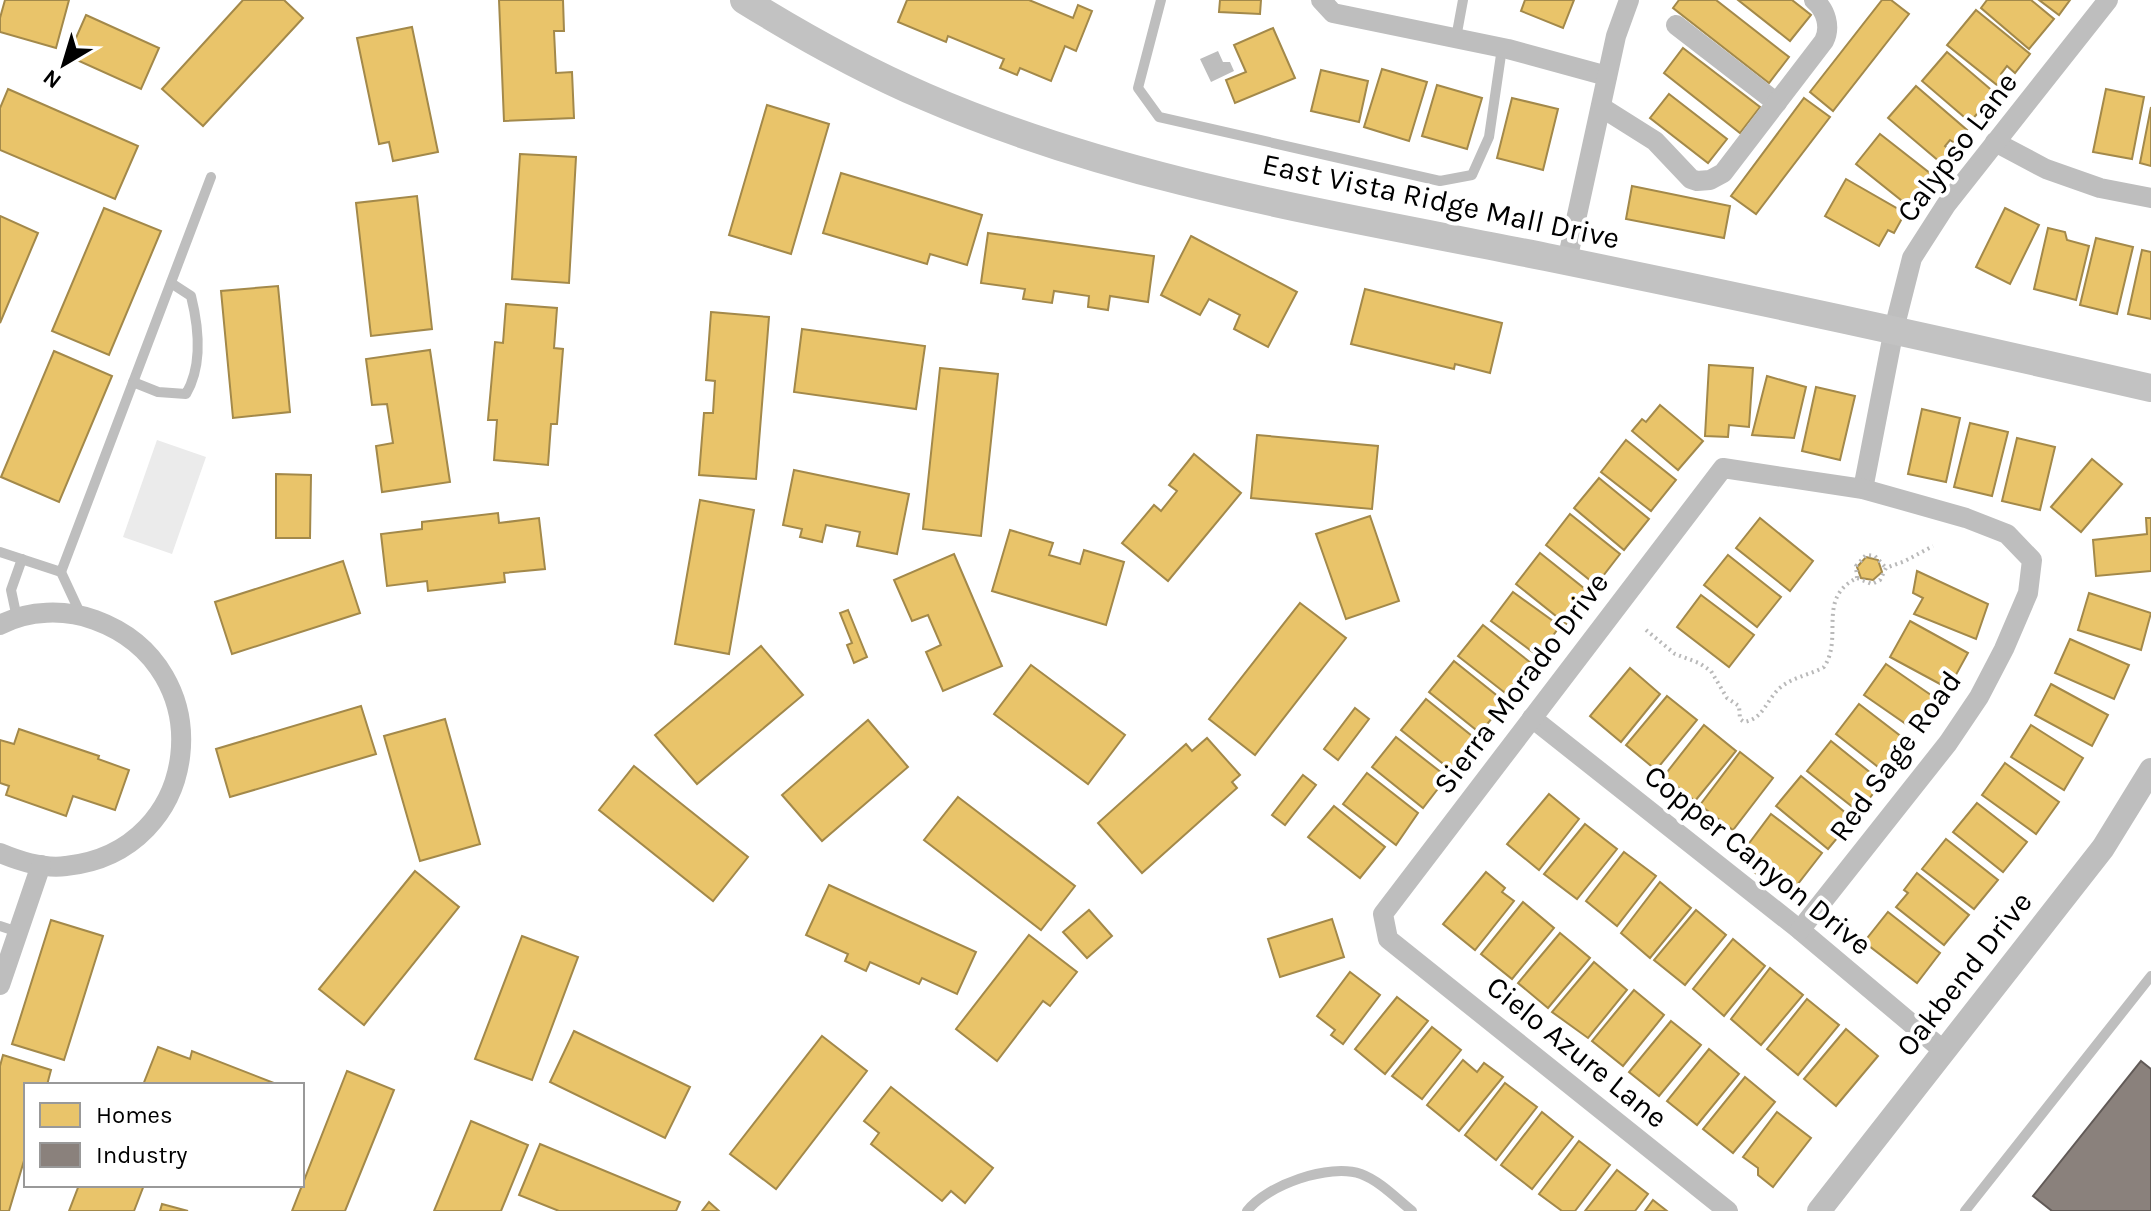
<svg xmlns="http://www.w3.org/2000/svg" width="2151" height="1211" font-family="Karla,sans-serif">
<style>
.green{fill:#ebebeb}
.water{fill:#bdbdbd}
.homes{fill:#e9c46a;stroke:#a3894a;stroke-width:2}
.industry{fill:#8a817c;stroke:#615a57;stroke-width:2}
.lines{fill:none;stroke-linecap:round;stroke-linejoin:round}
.path{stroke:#b9b9b9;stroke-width:4;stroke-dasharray:2 4;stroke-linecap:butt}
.service{stroke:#bebebe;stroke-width:10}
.minor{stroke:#bebebe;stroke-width:20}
.tertiary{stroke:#bebebe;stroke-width:24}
.secondary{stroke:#c2c2c2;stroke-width:28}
.labels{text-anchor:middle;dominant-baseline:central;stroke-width:8;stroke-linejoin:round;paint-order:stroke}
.street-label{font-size:30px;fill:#000;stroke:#fff}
</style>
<rect width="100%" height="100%" fill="#fff"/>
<path class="green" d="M157,440L206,457L172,554L123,537Z"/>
<path class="water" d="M1218,51L1223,62H1230L1234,71L1211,82L1200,59Z"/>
<g class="homes">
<path d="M5,0H69L56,48L0,32V18Z"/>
<path d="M243,0H284L303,18L203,126L162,89Z"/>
<path d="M499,0H563L564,31H554L556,73L572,72L574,118L504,121Z"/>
<path d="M907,0H1029L1073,18L1078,5L1092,11L1076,51L1065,46L1051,81L1020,68L1017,75L1000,68L1004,59L948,36L946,42L898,22Z"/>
<path d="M1220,0H1261L1260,14L1219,12Z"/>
<path d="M1525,0H1574L1563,28L1521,11Z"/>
<path d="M1679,0H1716L1789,57L1769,83L1673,8Z"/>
<path d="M1738,0H1792L1811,15L1790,41Z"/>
<path d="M1882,0H1891L1909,14L1833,111L1810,92Z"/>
<path d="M1987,0H2031L2054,19L2029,49L1981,8Z"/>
<path d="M2039,0H2070L2059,15Z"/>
<path d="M1976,10L2030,54L2015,73L2007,66L2001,74L2004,77L1997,85L1947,45Z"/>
<path d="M86,15L159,48L141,89L68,56Z"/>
<path d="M412,27L438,152L393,161L389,142L379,144L357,38Z"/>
<path d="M1273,28L1295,78L1235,103L1226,80L1246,72L1234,45Z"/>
<path d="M1683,48L1760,107L1740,133L1664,73Z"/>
<path d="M1947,52L1995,93L1970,122L1922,81Z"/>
<path d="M1382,69L1427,82L1409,141L1364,127Z"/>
<path d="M1321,70L1368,81L1359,122L1311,111Z"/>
<path d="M1437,85L1482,98L1467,149L1422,136Z"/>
<path d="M1916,86L1967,130L1956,144L1950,140L1945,146L1950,150L1940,162L1888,118Z"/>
<path d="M8,89L138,146L115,199L0,150V108Z"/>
<path d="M2106,89L2144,97L2132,159L2093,152Z"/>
<path d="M1669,94L1727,139L1708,163L1650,118Z"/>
<path d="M1512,98L1558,109L1543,170L1497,158Z"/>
<path d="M1804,98L1830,117L1756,214L1731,196Z"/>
<path d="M767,105L829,124L791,254L729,235Z"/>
<path d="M2151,107V166L2140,163Z"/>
<path d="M1880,134L1931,174L1906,204L1856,164Z"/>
<path d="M520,154L576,157L569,283L512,279Z"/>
<path d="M841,173L982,215L967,265L930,254L927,264L823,233Z"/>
<path d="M1846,179L1905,213L1894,233L1888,230L1879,246L1825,216Z"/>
<path d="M1632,186L1730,206L1724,238L1626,219Z"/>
<path d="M417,196L432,329L371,336L356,203Z"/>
<path d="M104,208L161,231L109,355L52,331Z"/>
<path d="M2005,208L2039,225L2010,284L1976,267Z"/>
<path d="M0,216L38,233L0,323Z"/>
<path d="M2048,228L2065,232L2067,240L2089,246L2076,300L2034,289Z"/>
<path d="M988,233L1154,256L1148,302L1110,296L1108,310L1088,307L1089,296L1054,291L1052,303L1023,299L1025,289L981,283Z"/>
<path d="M1191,236L1297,292L1268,347L1234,329L1240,315L1209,299L1200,315L1161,295Z"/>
<path d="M2096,238L2133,247L2117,314L2080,305Z"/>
<path d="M2142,250L2151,252V319L2128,314Z"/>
<path d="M278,286L290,412L233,418L221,291Z"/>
<path d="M1365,289L1502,323L1490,373L1455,364L1454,369L1351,344Z"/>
<path d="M506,304L557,308L554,348L563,349L557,424H551L548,465L494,460L497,420H488L495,342L503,343Z"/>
<path d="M711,312L769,317L756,479L699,475L704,413H713L715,381L706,380Z"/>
<path d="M802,329L925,346L916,409L794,392Z"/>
<path d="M430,350L450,482L382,492L376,446L393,443L387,404L372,405L366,359Z"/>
<path d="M54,351L112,376L59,502L1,477Z"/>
<path d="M1709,365L1753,368L1749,427L1729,425L1728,437L1705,436Z"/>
<path d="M940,368L998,374L981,536L923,529Z"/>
<path d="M1767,376L1806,387L1794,438L1752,435Z"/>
<path d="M1816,387L1855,396L1840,460L1802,451Z"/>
<path d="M1660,405L1703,441L1678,470L1632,431L1642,419L1646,422Z"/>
<path d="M1922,409L1960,418L1946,482L1908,474Z"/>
<path d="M1970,423L2008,432L1992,496L1954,487Z"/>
<path d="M1257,435L1378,446L1372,509L1251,498Z"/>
<path d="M2017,438L2055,447L2040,510L2002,501Z"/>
<path d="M1626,440L1676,480L1651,511L1601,472Z"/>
<path d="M1194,454L1241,493L1168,581L1122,543L1154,505L1161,511L1177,491L1169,485Z"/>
<path d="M2092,459L2122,484L2081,532L2051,507Z"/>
<path d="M794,470L909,494L897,554L857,546L860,532L826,525L822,542L800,537L802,529L783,525Z"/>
<path d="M276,474L311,475L310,538H276Z"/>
<path d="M1599,478L1649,519L1624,550L1574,508Z"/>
<path d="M700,500L754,510L729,654L675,644Z"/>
<path d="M498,513L499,523L539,518L545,569L504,573L505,582L428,591L427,581L387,586L381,534L422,529V522Z"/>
<path d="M1570,514L1620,554L1596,585L1546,545Z"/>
<path d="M1370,516L1399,601L1346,619L1316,534Z"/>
<path d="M1760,518L1813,561L1790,591L1736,548Z"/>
<path d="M2146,518H2151V571L2096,576L2093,540L2147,534Z"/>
<path d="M1010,530L1053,543L1049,555L1080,564L1084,550L1124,562L1106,625L992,591Z"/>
<path d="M1540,553L1590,593L1566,624L1516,584Z"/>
<path d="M954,554L1002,666L943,691L926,652L941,645L928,615L912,621L894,580Z"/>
<path d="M1728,555L1781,597L1757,627L1704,585Z"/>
<path d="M1866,557L1878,560L1882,572L1873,580L1861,578L1857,567Z"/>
<path d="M343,561L360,613L232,654L215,602Z"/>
<path d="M1917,571L1988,604L1976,639L1914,614L1923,598L1913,593Z"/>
<path d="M1513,592L1560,626L1538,656L1491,621Z"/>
<path d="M2089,593L2151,613L2141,650L2078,630Z"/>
<path d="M1701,595L1754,635L1729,667L1677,627Z"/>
<path d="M1300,603L1346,638L1255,755L1209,719Z"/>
<path d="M848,610L867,657L854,663L847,645L852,643L840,613Z"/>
<path d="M1910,621L1968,653L1952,682L1943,677L1940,684L1890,657Z"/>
<path d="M1483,625L1536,667L1509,696L1458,656Z"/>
<path d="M2070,639L2129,665L2114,699L2055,673Z"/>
<path d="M761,646L803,695L697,784L655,735Z"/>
<path d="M1454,661L1505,702L1480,733L1429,692Z"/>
<path d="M1886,664L1941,702L1919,733L1864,695Z"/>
<path d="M1031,665L1125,735L1088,784L994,714Z"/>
<path d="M1630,668L1660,694L1621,742L1590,716Z"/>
<path d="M2051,684L2108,715L2092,746L2035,715Z"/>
<path d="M1667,696L1697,720L1656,770L1626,745Z"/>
<path d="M1426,699L1477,740L1452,771L1401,730Z"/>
<path d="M1859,704L1911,744L1887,774L1836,734Z"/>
<path d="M361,706L376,754L230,797L216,749Z"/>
<path d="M1355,708L1369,719L1338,760L1324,749Z"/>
<path d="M445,719L480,844L420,861L384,736Z"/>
<path d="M868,720L908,767L822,841L782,795Z"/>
<path d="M1704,725L1736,751L1695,801L1664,776Z"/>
<path d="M2031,725L2083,758L2064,790L2011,757Z"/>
<path d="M19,729L99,756L98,759L129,770L115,810L73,796L66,816L6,795L9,786L0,783V740L14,744Z"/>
<path d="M1396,737L1447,777L1423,808L1372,767Z"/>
<path d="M1207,738L1240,775L1232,782L1237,788L1142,873L1098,823L1186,744L1192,751Z"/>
<path d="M1831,741L1882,782L1859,812L1807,771Z"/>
<path d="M1740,752L1773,778L1733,830L1700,805Z"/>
<path d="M2005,763L2059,802L2036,834L1982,795Z"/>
<path d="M634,766L748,857L713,901L599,810Z"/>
<path d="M1367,773L1418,813L1396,845L1343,804Z"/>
<path d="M1303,775L1316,785L1285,825L1272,815Z"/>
<path d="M1801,776L1853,819L1828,849L1776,806Z"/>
<path d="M1549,794L1579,819L1539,870L1507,844Z"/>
<path d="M958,797L1075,886L1041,930L924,840Z"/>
<path d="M1977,803L2027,842L2003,872L1953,832Z"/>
<path d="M1334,806L1385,847L1360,878L1308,837Z"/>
<path d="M1771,814L1822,853L1797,885L1747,846Z"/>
<path d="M1585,824L1617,849L1577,899L1544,874Z"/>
<path d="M1946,839L1998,880L1974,909L1922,869Z"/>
<path d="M1752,850L1770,865L1759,876L1741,862Z"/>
<path d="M1624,852L1656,876L1617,926L1586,901Z"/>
<path d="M415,871L459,907L364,1025L319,989Z"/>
<path d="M1486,872L1505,888L1502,892L1514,901L1475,950L1443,924Z"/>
<path d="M1917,873L1969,915L1944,945L1896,907L1908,893L1904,890Z"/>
<path d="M1660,882L1691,908L1650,958L1621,933Z"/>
<path d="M829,885L976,952L957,994L922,978L919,984L870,962L866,971L845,961L848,954L806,935Z"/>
<path d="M1523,902L1554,928L1512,979L1481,954Z"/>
<path d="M1089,910L1112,936L1087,958L1063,932Z"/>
<path d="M1696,910L1726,935L1685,985L1654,960Z"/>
<path d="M1888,912L1940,953L1917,983L1864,942Z"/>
<path d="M1332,919L1344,957L1280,977L1268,939Z"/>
<path d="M51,920L103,936L64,1060L12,1044Z"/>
<path d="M1560,933L1590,958L1548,1008L1518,983Z"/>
<path d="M1029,935L1077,972L1050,1006L1043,1001L997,1061L956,1029Z"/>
<path d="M522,936L578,957L532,1080L475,1059Z"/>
<path d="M1733,939L1765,966L1724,1016L1693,989Z"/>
<path d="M1594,962L1627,990L1588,1038L1552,1012Z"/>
<path d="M1770,968L1803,995L1761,1045L1731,1019Z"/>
<path d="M1350,972L1380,995L1343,1044L1331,1035L1335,1030L1317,1016Z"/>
<path d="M1634,990L1664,1015L1623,1066L1592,1041Z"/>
<path d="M1397,997L1428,1021L1385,1074L1355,1049Z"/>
<path d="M1807,999L1839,1025L1798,1075L1767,1049Z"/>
<path d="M1671,1021L1701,1045L1659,1096L1629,1072Z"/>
<path d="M1432,1027L1461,1050L1422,1099L1392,1076Z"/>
<path d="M1846,1029L1878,1056L1836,1106L1804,1079Z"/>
<path d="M574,1031L690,1087L665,1138L550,1082Z"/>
<path d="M822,1036L867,1071L776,1189L730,1154Z"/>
<path d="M158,1047L190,1059L192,1051L279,1085H143Z"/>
<path d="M1709,1049L1739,1074L1697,1125L1667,1101Z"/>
<path d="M3,1055L51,1070L47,1085H26V1154L9,1211H0V1066Z"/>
<path d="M1463,1060L1477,1072L1484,1063L1503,1077L1459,1131L1427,1105Z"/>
<path d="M347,1071L394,1090L345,1211H292Z"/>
<path d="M1745,1077L1775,1102L1733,1153L1703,1129Z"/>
<path d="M1505,1083L1537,1107L1496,1160L1465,1135Z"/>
<path d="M891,1087L993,1168L965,1203L951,1191L942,1201L871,1144L879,1133L864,1121Z"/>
<path d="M1542,1112L1573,1137L1532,1189L1501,1165Z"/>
<path d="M1777,1112L1811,1138L1773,1187L1758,1175V1168L1743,1157Z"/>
<path d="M471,1121L528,1145L501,1211H434Z"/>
<path d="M1579,1141L1610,1165L1575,1211H1562L1539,1194Z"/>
<path d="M540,1144L680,1202L676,1211H559L519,1195Z"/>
<path d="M1617,1170L1648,1194L1635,1211H1585Z"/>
<path d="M79,1185H144L134,1211H69Z"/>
<path d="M1653,1200L1667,1211H1645Z"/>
<path d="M709,1202L719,1211H702Z"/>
<path d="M162,1204L188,1211H160Z"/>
</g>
<path class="industry" d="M2141,1061L2151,1069V1211H2052L2033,1196Z"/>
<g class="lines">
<g class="path">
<path d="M1857,578L1856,566L1866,555L1875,556L1886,568"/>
<path d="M1646,630L1675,654L1699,663L1711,671L1727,698L1739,706L1740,719L1744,722C1764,719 1767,698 1781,687C1793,677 1810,675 1824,667C1844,637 1816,598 1857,578L1872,584L1880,580L1886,568L1905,561L1933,546"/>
</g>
<g class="service">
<path d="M1161,0L1138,88L1159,117L1440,181L1472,175L1489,137L1502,48"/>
<path d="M1456,38L1463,0"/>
<path d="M133,382L158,392L186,394C203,365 199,328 191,296L171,283"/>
<path d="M0,552L61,572L211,177"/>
<path d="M61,572L81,615"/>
<path d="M17,618L11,590L22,559"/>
<path d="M0,926L18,932"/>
<path d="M1247,1211C1267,1185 1329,1163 1361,1174C1380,1181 1397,1199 1412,1211"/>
<path d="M1965,1211L2151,976"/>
</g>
<g class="minor">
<path d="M1321,0L1333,13L1508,49L1607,76"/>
<path d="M1676,25L1777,103"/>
<path d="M1601,107L1655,141L1691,179L1697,181L1710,180L1723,173L1824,41C1831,27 1826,10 1814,0"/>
<path d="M1995,142L2046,169L2100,188L2151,198"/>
<path d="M1567,261L1616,36L1629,0"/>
<path d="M1863,489L1894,329L1912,258L1946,205L2108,0"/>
<path d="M0,625C28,610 65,609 95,620C224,667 203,852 66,866C45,869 19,861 0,853"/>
<path d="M1532,718L1800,930L1944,1051"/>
<path d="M0,985L41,865"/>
<path d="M1728,1211L1388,939L1383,914L1723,468L1863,489L1966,518L2007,534L2032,560L2028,593L2004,649L1979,697L1948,743L1800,930"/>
</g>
<path class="tertiary" d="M1819,1211L2103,848L2151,770"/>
<path class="secondary" d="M744,0C802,36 863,70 926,97C1122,182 1337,215 1546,257C1748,298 1950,342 2151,388"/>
</g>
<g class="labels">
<g class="street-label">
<text transform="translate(1957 147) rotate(-53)">Calypso Lane</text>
<text transform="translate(1441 201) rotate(12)">East Vista Ridge Mall Drive</text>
<text transform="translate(1521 683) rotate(-53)">Sierra Morado Drive</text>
<text transform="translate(1895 756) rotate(-54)">Red Sage Road</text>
<text transform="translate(1758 860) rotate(39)">Copper Canyon Drive</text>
<text transform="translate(1964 974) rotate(-52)">Oakbend Drive</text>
<text transform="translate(1577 1052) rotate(39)">Cielo Azure Lane</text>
</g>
</g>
<rect x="24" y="1083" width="280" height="104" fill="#ffffff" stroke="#999999" stroke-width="2"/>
<rect x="40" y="1103" width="40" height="24" fill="#e9c46a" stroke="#999999" stroke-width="2"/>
<text x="96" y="1123" font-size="24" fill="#000000">Homes</text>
<rect x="40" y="1143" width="40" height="24" fill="#8a817c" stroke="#999999" stroke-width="2"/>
<text x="96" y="1163" font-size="24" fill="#000000">Industry</text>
<g transform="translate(64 64) rotate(218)" stroke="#ffffff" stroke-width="6" paint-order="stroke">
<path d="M0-6L14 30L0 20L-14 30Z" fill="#000000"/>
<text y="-12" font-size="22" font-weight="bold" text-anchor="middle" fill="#000000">N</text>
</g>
</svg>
